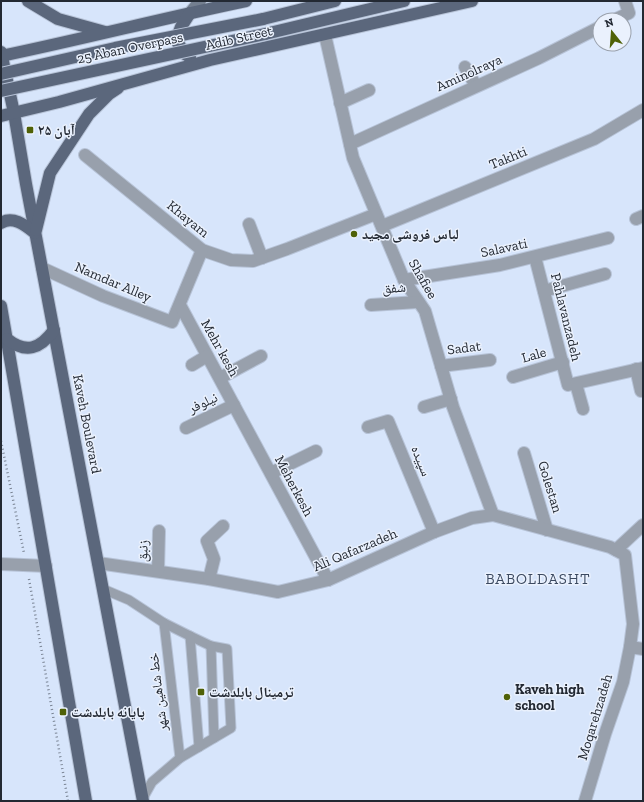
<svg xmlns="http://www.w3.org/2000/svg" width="644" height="802" font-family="'Zilla Slab','Noto Naskh Arabic',serif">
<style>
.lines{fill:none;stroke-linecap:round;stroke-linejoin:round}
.lane-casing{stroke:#b7c3d7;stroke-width:11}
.street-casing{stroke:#b7c3d7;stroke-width:14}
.secondary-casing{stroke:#b7c3d7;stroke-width:14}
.primary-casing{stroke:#b7c3d7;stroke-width:14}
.path{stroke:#7b8595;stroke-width:2.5;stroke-dasharray:1 3;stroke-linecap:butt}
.lane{stroke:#98a0ac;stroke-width:9}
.street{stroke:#98a0ac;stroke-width:12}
.secondary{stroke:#747f90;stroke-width:12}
.primary{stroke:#5b677c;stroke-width:12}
.primary-bridge-casing{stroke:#b7c3d7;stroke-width:14;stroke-linecap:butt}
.primary-bridge{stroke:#5b677c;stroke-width:12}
.poi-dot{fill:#4f6107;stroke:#eaf1fd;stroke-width:1.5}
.labels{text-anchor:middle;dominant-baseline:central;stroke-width:3;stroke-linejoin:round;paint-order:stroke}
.street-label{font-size:14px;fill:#232933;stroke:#eaf1fd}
.poi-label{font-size:14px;font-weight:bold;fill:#232933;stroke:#eaf1fd;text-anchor:start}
.neighbourhood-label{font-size:15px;letter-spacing:1px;fill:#3b4960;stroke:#eaf1fd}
</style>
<rect width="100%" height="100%" fill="#d7e5fb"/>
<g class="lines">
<g class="lane-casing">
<g id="lane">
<path d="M103,589L129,600L164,623L190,636L211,646L227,649L231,728L180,758L152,782L143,798"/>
<path d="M164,623L180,758"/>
<path d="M190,636L199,747"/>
<path d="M211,646L214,738"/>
</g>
</g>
<g class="street-casing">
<g id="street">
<path d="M614,20L629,13L625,1"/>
<path d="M325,35L353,158L404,280L425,311L453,407L493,515"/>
<path d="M465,67L476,86"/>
<path d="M340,103L369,90"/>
<path d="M350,144L539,58L600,27"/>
<path d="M85,155L202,250L231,260L253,261L287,249L376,214"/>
<path d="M636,219L643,216"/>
<path d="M249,224L262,258"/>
<path d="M382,226L594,139L643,110"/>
<path d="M535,257L568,385L643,368"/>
<path d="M42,268L103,296L172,322L202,250"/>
<path d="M404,280L500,265L608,238"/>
<path d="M544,291L605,274"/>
<path d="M180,305L328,580"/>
<path d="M371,305L418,302"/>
<path d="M192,365L207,356"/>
<path d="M441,366L490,360"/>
<path d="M636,369L641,391"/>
<path d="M513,377L563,362"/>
<path d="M220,378L261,356"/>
<path d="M576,384L583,409"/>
<path d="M424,407L451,399"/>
<path d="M368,427L388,421L434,532"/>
<path d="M186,428L234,405"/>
<path d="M524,453L547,530"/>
<path d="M271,473L316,451"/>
<path d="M616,550L643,525"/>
<path d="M98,563L209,579L278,592L328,580L434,532L472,518L493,515L610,547L625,555L633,624L630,647L623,682L605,734L585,801"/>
<path d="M1,564L46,566"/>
<path d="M158,571L159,531"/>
<path d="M209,579L214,559L207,541L223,526"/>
<path d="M630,647L643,649"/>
</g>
</g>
<g class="secondary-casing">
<path id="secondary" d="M190,13L200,1"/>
</g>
<g class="primary-casing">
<g id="primary">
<path d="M28,1L58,19L105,32"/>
<path d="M263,19L335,1"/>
<path d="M265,34L404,1"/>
<path d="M1,52L14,113L26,184L143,801"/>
<path d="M1,56C83,39 164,18 246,1"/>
<path d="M190,57L185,54L176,40L181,27L190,13"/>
<path d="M1,116L59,102L210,60L472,1"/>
<path d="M1,223C13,215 26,226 35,233"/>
<path d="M36,230L50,173L89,114L109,94L118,88"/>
<path d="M1,306L86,801"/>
<path d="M7,339C26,354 40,349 54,330"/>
</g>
</g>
<g class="path">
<path d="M1,441L24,553"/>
<path d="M29,579L68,801"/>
</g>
<use href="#lane" class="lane"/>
<use href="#street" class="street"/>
<use href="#secondary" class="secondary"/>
<use href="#primary" class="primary"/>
<g class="primary-bridge-casing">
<g id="primary-bridge">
<path d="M1,74L115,48L263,19"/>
<path d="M1,91L265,34"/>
</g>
</g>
<use href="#primary-bridge" class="primary-bridge"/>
</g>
<g class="poi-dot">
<rect x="26" y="126" width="8" height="8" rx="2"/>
<circle cx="354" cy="234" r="4"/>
<rect x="197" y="688" width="8" height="8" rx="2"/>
<circle cx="507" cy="697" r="4"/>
<rect x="59" y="708" width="8" height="8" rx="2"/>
</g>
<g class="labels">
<g class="street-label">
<text transform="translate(239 38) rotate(-13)">Adib Street</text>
<text transform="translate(130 48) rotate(-12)">25 Aban Overpass</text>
<text transform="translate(469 73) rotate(-24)">Aminolraya</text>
<text transform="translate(508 158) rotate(-22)">Takhti</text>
<text transform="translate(188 219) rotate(39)">Khayam</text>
<text transform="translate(504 248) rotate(-12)">Salavati</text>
<text transform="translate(423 279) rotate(60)">Shafiee</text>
<text transform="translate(113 282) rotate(23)">Namdar Alley</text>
<text transform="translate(394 288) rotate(-4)">شفق</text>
<text transform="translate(566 317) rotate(76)">Pahlavanzadeh</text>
<text transform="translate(220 348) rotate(61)">Mehr kesh</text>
<text transform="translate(464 348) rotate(-7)">Sadat</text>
<text transform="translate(534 355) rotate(-16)">Lale</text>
<text transform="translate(203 403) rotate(-25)">نیلوفر</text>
<text transform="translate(87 424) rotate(79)">Kaveh Boulevard</text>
<text transform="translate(421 461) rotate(68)">سپیده</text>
<text transform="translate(294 486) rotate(62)">Meherkesh</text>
<text transform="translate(550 487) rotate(73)">Golestan</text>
<text transform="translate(355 550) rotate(-23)">Ali Qafarzadeh</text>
<text transform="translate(143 551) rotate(-88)">زنبق</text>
<text transform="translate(158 692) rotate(-97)">خط شاهین شهر</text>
<text transform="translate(595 717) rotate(-73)">Moqarehzadeh</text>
</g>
<g class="poi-label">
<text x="38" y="130">۲۵ آبان</text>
<text x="362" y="234">لباس فروشی مجید</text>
<text x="515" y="689">Kaveh high<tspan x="515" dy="16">school</tspan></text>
<text x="209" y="692">ترمینال بابلدشت</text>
<text x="71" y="712">پایانه بابلدشت</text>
</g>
<g class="neighbourhood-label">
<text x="538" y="579">BABOLDASHT</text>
</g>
</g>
<rect width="644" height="802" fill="none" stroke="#232933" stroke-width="4"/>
<g transform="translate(612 32) rotate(343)"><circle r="19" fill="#eaf1fd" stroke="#9aa1ac"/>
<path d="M0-3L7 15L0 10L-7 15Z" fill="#4f6107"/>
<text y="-6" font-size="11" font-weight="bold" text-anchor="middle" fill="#232933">N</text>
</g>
</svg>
